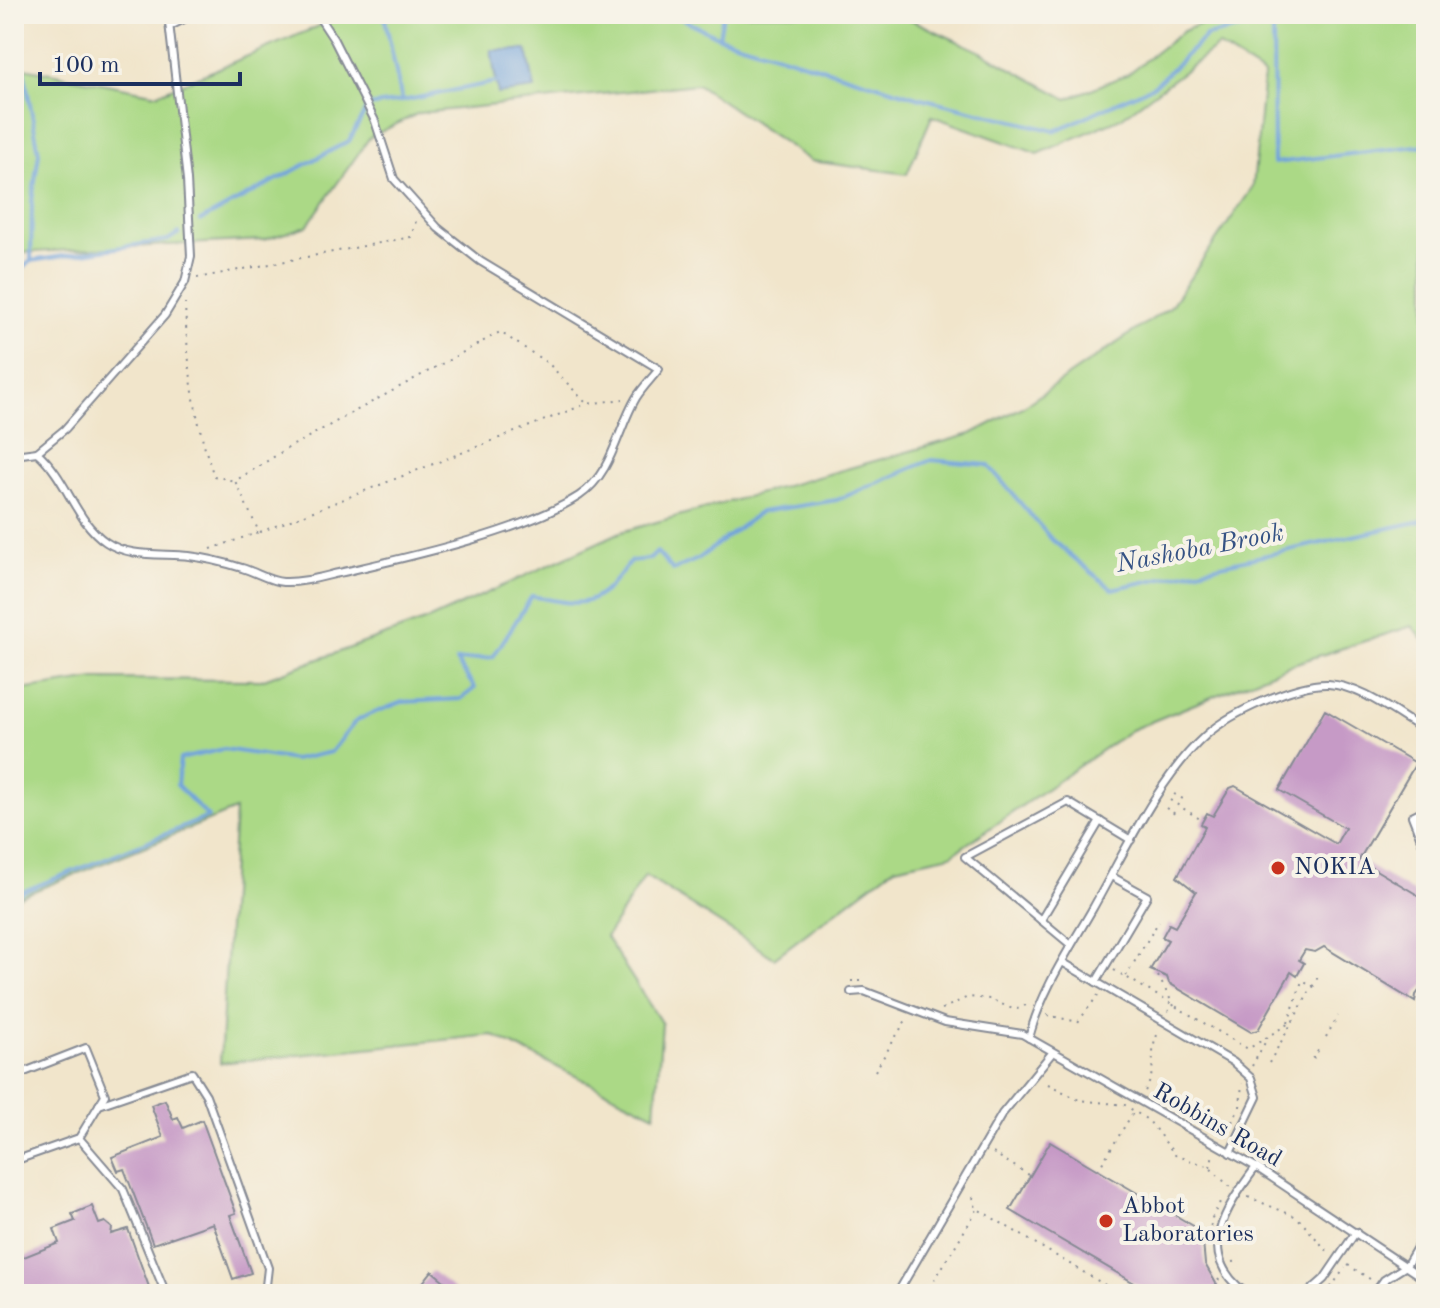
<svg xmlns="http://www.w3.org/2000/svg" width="1440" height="1308" font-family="'Old Standard TT',serif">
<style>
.green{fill:#abd986;stroke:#638472;stroke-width:2}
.water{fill:#71a3dc;stroke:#46699d;stroke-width:2}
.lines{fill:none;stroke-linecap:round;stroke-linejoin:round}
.stream{stroke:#71a3dc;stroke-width:4}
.building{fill:#c69ac6}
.service-casing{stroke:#868a94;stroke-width:10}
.path{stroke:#868a94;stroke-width:2;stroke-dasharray:2 6;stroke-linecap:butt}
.service{stroke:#fff;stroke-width:6}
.poi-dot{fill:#c8321e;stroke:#f7f3e8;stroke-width:3}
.labels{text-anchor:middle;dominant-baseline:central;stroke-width:8;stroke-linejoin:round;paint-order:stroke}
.poi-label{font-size:24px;fill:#1b2f5e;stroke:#f7f3e8;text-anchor:start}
.street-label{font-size:24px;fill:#1b2f5e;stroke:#f7f3e8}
.water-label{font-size:26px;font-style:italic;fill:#355284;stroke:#f7f3e8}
</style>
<rect width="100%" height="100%" fill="#f7f3e8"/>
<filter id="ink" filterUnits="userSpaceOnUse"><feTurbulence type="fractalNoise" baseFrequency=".0125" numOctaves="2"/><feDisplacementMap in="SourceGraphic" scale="16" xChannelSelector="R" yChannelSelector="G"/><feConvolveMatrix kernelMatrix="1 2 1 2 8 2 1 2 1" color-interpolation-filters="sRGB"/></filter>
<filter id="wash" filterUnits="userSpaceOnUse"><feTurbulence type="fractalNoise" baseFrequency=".006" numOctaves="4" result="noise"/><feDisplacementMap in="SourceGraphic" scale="32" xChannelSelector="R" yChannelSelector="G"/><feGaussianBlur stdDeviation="1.8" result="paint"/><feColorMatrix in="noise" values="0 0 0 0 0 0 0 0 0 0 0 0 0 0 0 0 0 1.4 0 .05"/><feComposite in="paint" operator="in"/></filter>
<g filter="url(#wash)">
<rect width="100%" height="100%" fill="#f1e5cb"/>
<path class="green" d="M335,14H899L983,53L1067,99L1128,74L1183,31L1224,14H1420L1426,21V643L1412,626L1293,664L1131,730L951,855L895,867L774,958L645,876L606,937L662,1024L655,1115L492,1035L220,1063L235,810L14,899V691L95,679L261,680L430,619L621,532L971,434L1021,408L1170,307L1253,187L1264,75L1218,46L1121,118L1038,154L932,116L907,174L811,161L697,84L419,113L370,137L307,226L264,240L14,253V66L157,94L336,19Z"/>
<path class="water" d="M491,50H527L535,89L498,94Z"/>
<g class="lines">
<g class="stream">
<path d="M672,14L719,37L917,97L1055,131L1155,85L1206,36L1273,21L1274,163L1426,145"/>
<path d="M719,37L723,14"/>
<path d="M14,47L20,49L39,153L32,201L31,261"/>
<path d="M402,101L496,82"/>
<path d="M200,221L349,141L368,106L402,101L384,14"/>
<path d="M14,275L31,261L168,240L179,233"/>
<path d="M14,895L208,817L177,785L180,759L224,749L294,760L331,752L355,722L368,715L402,702L461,699L475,688L456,661L493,657L532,596C589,608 594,608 631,561L650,559L657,552L673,570L698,559L760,512L837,500L931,460L988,465L1052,540L1112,589L1426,520"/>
</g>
</g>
<g id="blocks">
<g class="building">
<path d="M1325,710L1416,763L1359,860L1426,900V982L1416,995L1415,1002L1324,947L1315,952L1305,950L1299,960L1304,963L1297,976L1291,972L1258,1030L1251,1032L1169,983L1167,977L1150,970L1168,940L1162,937L1169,924L1175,927L1196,892L1177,877L1205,827L1201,824L1207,813L1213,816L1230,788L1235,786L1336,844L1345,828L1279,790Z"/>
<path d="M165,1100L173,1119L178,1117L183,1128L202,1120L236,1213L230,1215L251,1273L233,1279L213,1223L153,1244L124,1169L118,1171L112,1157L163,1137L151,1105Z"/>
<path d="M1050,1142L1202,1231L1205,1264L1222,1294H1179L1168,1288L1164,1294H1153L1010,1210Z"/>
<path d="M92,1206L99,1224L105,1222L112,1228L111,1234L128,1229L149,1287L130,1294H14V1248L19,1259L59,1243L54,1229L75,1221L72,1214Z"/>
<path d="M432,1271L460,1294H414Z"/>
</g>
</g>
</g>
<g filter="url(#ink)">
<use href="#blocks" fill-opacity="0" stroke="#868a94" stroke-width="2"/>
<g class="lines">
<g class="service-casing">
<g id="service">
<path d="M170,26L194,14"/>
<path d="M37,452C68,479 74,520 106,542C129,558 163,553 189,556C207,558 226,563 242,568C256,572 269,581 283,582C305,583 327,575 348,571C413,556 525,531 579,496C613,473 617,430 636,398C642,388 652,378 659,369L480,261L438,228L394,179L375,121L334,40L317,14"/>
<path d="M14,455L37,452L65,429L165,315L185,282L191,256L187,180L168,14"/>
<path d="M1426,809L1412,816L1426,852"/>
<path d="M1041,920L1100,821"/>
<path d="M1071,945L965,857L1068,802L1131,840"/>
<path d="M1062,962L1233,1062L1251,1078L1257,1097L1230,1153"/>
<path d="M1096,982L1147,896L1111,876"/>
<path d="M851,992L864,991L945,1022L1022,1034L1256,1167L1426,1280"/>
<path d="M1029,1038C1041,991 1069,950 1093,908C1124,853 1159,777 1206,735C1230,713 1296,683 1328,684C1362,686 1397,715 1426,731"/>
<path d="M14,1076L86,1048L105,1095L79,1138L14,1161"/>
<path d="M99,1105L192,1073L206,1095L268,1268L265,1294"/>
<path d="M79,1138L123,1189L166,1294"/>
<path d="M897,1294L1002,1114L1052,1053"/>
<path d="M1247,1294C1193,1255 1225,1209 1256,1167"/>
<path d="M1307,1294L1324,1279L1356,1232"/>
<path d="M1374,1294L1384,1280L1406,1266L1426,1232"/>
</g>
</g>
<g class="path">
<path d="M197,278L411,237L416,221"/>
<path d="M185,303C187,361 194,421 214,476L234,481"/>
<path d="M260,532L586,404"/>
<path d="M211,549L259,532L235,481L288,448L500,332L549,364L587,404L623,399"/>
<path d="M1174,794L1183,799"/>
<path d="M1170,800L1203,821"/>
<path d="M1166,808L1175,814"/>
<path d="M1114,970L1248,1049L1294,1020"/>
<path d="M1126,976L1159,921"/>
<path d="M1158,976L1174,1006L1168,1011"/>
<path d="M851,981H864"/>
<path d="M942,1009L968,997L990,999L1015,1010L1028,1004"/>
<path d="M1047,1015L1078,1022L1098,995"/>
<path d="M1288,1023L1302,981L1318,989"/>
<path d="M1326,1037L1338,1016"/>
<path d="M1313,1059L1319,1049"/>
<path d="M1269,1063L1319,975"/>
<path d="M1252,1066L1268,1037"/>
<path d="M875,1071L906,1020"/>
<path d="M1048,1084L1079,1100L1125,1105L1149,1121L1176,1156L1208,1166L1230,1187"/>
<path d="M1145,1091C1159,1068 1147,1053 1159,1031"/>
<path d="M1240,1107L1242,1083"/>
<path d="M1224,1136L1237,1113"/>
<path d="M993,1153L1029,1175"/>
<path d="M1210,1167L1213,1154"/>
<path d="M1098,1170L1134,1111"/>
<path d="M973,1197L976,1208L1120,1294"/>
<path d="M1248,1197L1297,1217L1329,1253"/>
<path d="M1208,1242L1212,1218L1221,1200"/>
<path d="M1233,1262L1240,1261"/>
<path d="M1348,1265L1373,1281"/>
<path d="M1218,1279L1229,1294"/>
<path d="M926,1294L977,1210"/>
<path d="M1326,1294L1345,1268"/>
</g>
<use href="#service" class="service"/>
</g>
</g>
<g class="poi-dot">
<circle cx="1278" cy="868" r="8"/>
<circle cx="1106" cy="1221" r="8"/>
</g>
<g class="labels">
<g class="poi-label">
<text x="1294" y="868">NOKIA</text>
<text x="1122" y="1207">Abbot<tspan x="1122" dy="28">Laboratories</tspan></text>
</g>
<g class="street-label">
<text transform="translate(1217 1126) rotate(30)">Robbins Road</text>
</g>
<g class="water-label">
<text transform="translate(1200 549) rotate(-11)">Nashoba Brook</text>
</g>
</g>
<rect width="1440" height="1308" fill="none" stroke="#f7f3e8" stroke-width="48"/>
<path d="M40 72v12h200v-12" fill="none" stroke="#1b2f5e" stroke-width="4"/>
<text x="52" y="72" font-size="24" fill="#1b2f5e" stroke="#f7f3e8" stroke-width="6" paint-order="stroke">100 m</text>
</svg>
